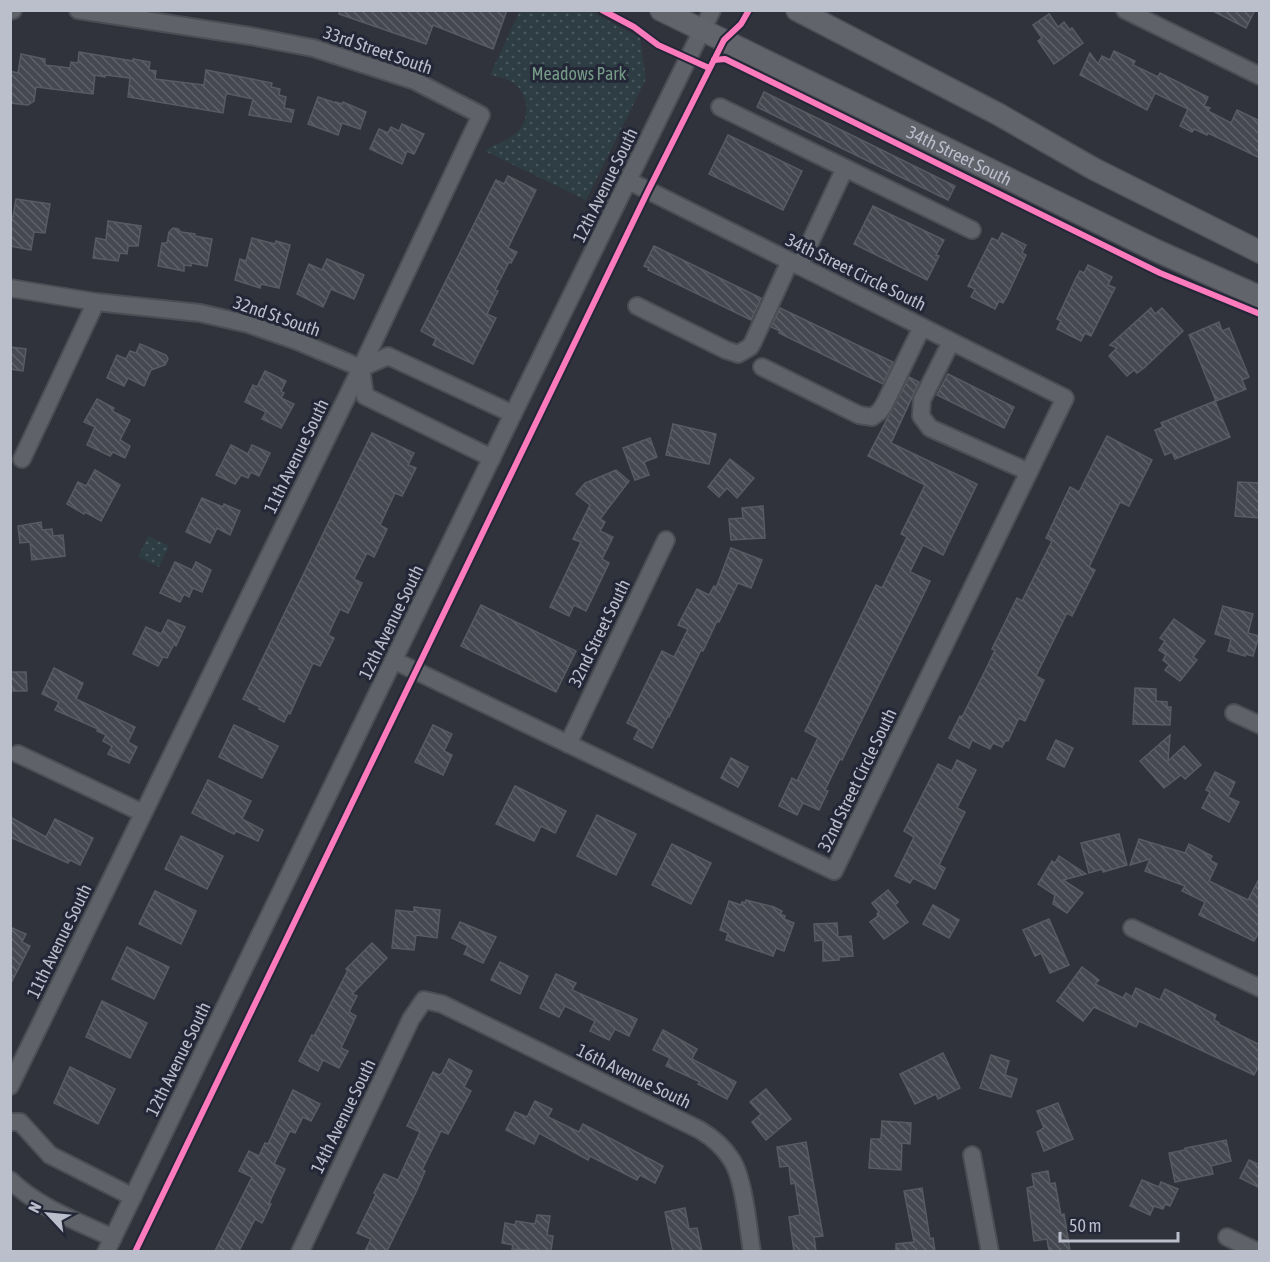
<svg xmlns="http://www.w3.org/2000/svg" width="1270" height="1262" font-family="'Asap Condensed',sans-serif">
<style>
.park{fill:url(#park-dots)}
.building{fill:url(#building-back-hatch);stroke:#585b63;stroke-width:1.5}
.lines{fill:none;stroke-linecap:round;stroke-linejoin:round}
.minor-casing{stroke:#4c4e55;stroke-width:20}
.major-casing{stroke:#4e5058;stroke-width:24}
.minor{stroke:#60626a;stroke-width:16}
.major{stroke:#62646c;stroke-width:21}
.cycleway-casing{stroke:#232737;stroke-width:10}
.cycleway{stroke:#fd7abc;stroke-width:6}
.labels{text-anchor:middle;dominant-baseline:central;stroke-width:6;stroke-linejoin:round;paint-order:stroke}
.street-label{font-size:18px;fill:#bbbecb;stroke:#232737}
.park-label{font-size:18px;fill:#759a85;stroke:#232737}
</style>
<defs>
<pattern id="park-dots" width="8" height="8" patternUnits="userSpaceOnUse" patternTransform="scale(1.5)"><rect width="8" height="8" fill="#2d3d43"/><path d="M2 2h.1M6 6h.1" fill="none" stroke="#4a575d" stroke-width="1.8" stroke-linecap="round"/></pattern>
<pattern id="building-back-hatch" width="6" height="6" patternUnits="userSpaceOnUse" patternTransform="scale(1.5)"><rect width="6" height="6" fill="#454850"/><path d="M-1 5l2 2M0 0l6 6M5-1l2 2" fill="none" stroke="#5e6168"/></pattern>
</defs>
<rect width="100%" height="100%" fill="#30333c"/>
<g class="park">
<path d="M520,11H590L640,38L646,79L586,200L485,151C494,144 505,142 514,135C530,124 530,97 516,85C509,78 499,77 490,75Z"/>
<path d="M148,536L169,546L159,567L138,557Z"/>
</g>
<g class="building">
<path d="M340,10H507L493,49L433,25L426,44L339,14Z"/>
<path d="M1211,10H1255L1246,28Z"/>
<path d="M1049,14L1058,27L1064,22L1070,30L1072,28L1083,43L1054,64L1038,41L1042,38L1033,25Z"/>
<path d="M1114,51L1135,61L1133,65L1158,77L1160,73L1208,97L1204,106L1210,108L1208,111L1231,123L1237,110L1260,121V158L1208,133L1207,135L1194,129L1192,132L1180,126L1188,109L1155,93L1147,110L1080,75L1090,53L1098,64L1102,56L1110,60Z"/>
<path d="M79,52L133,61V59L150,62L149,70L156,71L155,79L204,85L206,70L272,83L271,87L280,89L279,95L286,97L284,108L294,110L291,122L249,115L253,99L229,94H226L223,113L128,97L130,78L105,75V77L95,75L93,94L36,87L34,101L28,105L10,103V71L18,73L21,54L45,59V65L70,68L71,62L78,63Z"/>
<path d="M764,92L955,186L948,200L757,107Z"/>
<path d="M318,97L336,103V102L342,104L343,102L366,112L360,129L342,123L338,135L308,124Z"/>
<path d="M402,124L424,134L414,154L407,151L402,164L370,149L379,129L388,133L391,127L399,131Z"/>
<path d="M728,135L802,171L783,210L709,174Z"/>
<path d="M508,176L536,190L508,248L517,252L511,263L509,262L495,290L498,291L487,314L496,318L473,364L433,345L436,339L421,331L496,180L504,184Z"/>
<path d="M16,199L50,204L45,233L34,232L31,250L10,246V217H13Z"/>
<path d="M873,206L944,240L936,255L939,256L927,280L854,244Z"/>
<path d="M108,221L141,226L138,246H128L127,254L120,253L118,261L93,258L96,238L106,240Z"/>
<path d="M173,228L178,229L181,232L195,234V236L212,239L207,266L191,263V266L184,265V271L158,266L162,243H167L169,232Z"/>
<path d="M1002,233L1026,245L1022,253L1026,255L1007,296L1003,303L999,301L995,309L971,297L975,289L968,286L992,238L998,241Z"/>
<path d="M252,238L275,244L276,241L290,245L279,288L261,284L260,288L235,280L240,259L246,261Z"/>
<path d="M654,246L761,298L751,320L648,270L649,268L644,266Z"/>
<path d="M327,259L364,275L354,299L331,289L323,307L297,294L309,264L322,270Z"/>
<path d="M1088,265L1112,277L1108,285L1115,288L1091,336L1085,333L1081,341L1057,329L1061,321L1057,319L1076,278L1080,271L1084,273Z"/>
<path d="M780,308L893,362L883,384L779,333L780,331L771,327Z"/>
<path d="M1151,308L1155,314L1162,308L1183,331L1144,368L1137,373L1134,370L1127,376L1109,356L1117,348L1110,345Z"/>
<path d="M1219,322L1222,331L1229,328L1249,377L1242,380L1246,389L1216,401L1189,335Z"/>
<path d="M140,344L166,355L168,359L165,365L151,370L144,386L128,378L124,386L107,378L117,355L126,359L130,351L136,353Z"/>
<path d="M10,347L26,349L23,371L10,369Z"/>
<path d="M265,371L286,381L281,391L284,393L281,398L294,404L281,428L262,419L266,412L245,402L253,385L257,387Z"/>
<path d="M948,374L1014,407L1004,428L937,395Z"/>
<path d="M909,377L919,382L891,443L977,484L943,555L923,545L910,572L930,581L918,606L842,760L840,759L825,790L828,791L819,810L803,803L797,815L779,806L792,778L797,781L818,738L805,731L876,585L882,588L907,537L901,534L925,485L868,456Z"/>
<path d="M97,399L114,408L112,411L130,420L120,440L130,446L125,458L113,452L110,456L87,445L95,427L84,422Z"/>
<path d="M1215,401L1230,437L1175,459L1172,452L1165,455L1155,430L1163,427L1161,423Z"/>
<path d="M673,424L716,434L709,464L666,455Z"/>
<path d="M372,433L414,453L408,465L416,468L402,496L395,493L380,525L387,529L374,557L367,553L354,579L362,583L348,613L340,609L328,635L334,638L320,666L313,663L290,714L288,713L284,722L259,709L260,707L243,699Z"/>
<path d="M1107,436L1152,460L1129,506L1120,502L1089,567L1095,570L1072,616L1067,613L1036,676L1044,680L1025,721L1019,718L1008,741L1006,740L1002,747L993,743L990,749L972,740L969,748L949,738L960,716L962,717L986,669L995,650L992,649L1017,598L1022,601L1052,541L1046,538L1070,487L1079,492Z"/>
<path d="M650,438L657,457L644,462L649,475L635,480L623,448Z"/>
<path d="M231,445L248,454L252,445L270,453L259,476L251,472L248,478L241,475L235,484L216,475Z"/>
<path d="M730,459L754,478L737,498L727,488L719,497L708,487Z"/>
<path d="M95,470L120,485L101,521L85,512L84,514L67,504L78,482L86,486Z"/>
<path d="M616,470L629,481L600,519L605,522L600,531L613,537L602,559L609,563L586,611L574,605L569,616L550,607L581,542L573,539L590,505L576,494L585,483Z"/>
<path d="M1238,482L1260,483V518L1235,516Z"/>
<path d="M202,498L223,507L224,504L240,511L230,535L217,528L210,543L186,532Z"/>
<path d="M763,506L765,538L731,540L729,519L743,518L742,508Z"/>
<path d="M41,522L42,530L52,529L53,536L63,535L65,556L32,560L30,542L20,543L18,526Z"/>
<path d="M731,548L762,560L751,588L738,583L719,622L717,621L703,651L701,650L669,717L668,716L652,748L634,739L639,729L627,723L662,651L674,657L688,629L678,625L697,589L709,595L714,586L716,588Z"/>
<path d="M175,562L192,570L196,562L211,570L202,592L193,588L189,597L184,594L180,602L160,593Z"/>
<path d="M481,605L576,651L556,692L461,646Z"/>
<path d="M1223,606L1253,614L1248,633L1259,636L1253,656L1245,654V656L1228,651L1231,639L1215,634Z"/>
<path d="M1174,619L1205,641L1193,657L1197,660L1180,681L1165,670L1169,665L1163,660L1166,655L1159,650L1165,641L1160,638Z"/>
<path d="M168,620L185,627L176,646L174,644L167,658L163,657L158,666L133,654L146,627L161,634Z"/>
<path d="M54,668L83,683L76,699L135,727L128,742L137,747L129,763L108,754L112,746L103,741L106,735L97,731L98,729L55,710L59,702L42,694Z"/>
<path d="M10,672H26L27,691H10Z"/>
<path d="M1135,688L1156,689V701L1167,702V707H1171L1170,725L1133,724Z"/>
<path d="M234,725L278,746L262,778L219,757Z"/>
<path d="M433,725L452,734L444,751L452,755L443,775L415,762Z"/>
<path d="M1170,735L1168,761L1184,746L1201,765L1185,779L1181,775L1164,788L1140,761Z"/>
<path d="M1056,740L1073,748L1064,767L1047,759Z"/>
<path d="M731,758L748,767L738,787L721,778Z"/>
<path d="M957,760L976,770L957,808L965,812L939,865L945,868L935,889L913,878L910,883L895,876L914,837L904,831L938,764L952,771Z"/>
<path d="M1215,772L1235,782L1228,797L1239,802L1229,822L1202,808L1210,792L1206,790Z"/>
<path d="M208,780L251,801L242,819L263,830L258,841L236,831L234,834L192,813Z"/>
<path d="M515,786L566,811L555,833L541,826L534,841L496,824Z"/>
<path d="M597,815L636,834L616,875L577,856Z"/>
<path d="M10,817L46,837L55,819L93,838L80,865L70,860L68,863L10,837Z"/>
<path d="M1119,834L1127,865L1103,872L1102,869L1089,873L1081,843Z"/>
<path d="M181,836L223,856L207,889L165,869Z"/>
<path d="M1139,839L1185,853L1189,844L1212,856L1210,860L1217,864L1209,881L1248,900L1260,877V930L1254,941L1199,915L1205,902L1182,891L1185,886L1145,871L1150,859L1130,865Z"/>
<path d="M672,844L711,863L691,904L652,885Z"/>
<path d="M1059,856L1086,874L1063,880L1083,893L1067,913L1053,904L1055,895L1038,884L1052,861L1055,863Z"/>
<path d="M888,890L898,902L895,905L908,922L884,939L870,922L878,916L877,914L879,912L872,903Z"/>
<path d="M155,891L196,911L181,944L139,924Z"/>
<path d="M746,900L774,907L782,911L780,914L785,916L784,919L794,923L784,951L776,948L773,956L726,940L728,933L720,930L729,901L741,905L742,902L745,903Z"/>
<path d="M933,905L959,920L949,938L923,924Z"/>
<path d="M414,907L440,910L437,938L416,935L414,950L392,948L396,910L414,912Z"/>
<path d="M1049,919L1069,965L1050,973L1041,953L1035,956L1023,930Z"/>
<path d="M460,922L496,937L483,963L464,954L468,946L452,938Z"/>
<path d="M837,923L838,937L851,936L853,956L839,957V960L823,961V940L815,941L814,924Z"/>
<path d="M10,927L26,934L22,942L30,946L10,985Z"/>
<path d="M372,943L387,958L352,994L357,996L349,1012L356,1016L341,1048L348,1051L339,1068L323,1060L318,1071L299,1061L312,1035L314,1036L348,970L346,969Z"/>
<path d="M127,947L169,967L154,999L112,979Z"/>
<path d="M500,962L528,976L520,994L491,980Z"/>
<path d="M1082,967L1099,980L1095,984L1123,998L1126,993L1132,997L1136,988L1160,1000L1165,989L1216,1015L1214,1020L1219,1023L1218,1024L1260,1045V1064L1254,1075L1139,1021L1136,1027L1094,1007L1083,1021L1057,1001Z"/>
<path d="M556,974L576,983L572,990L637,1019L629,1036L615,1029L609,1040L590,1031L595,1021L565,1006L559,1017L540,1008Z"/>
<path d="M102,1001L147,1023L130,1058L86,1037Z"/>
<path d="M663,1030L697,1049L692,1059L736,1082L727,1099L698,1084L700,1082L666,1066L670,1058L653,1050Z"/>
<path d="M943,1053L960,1088L938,1099L936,1094L915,1104L900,1074Z"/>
<path d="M991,1055L1009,1061L1005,1075L1017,1079L1011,1097L980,1088Z"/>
<path d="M449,1059L472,1071L464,1087L471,1091L448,1134L441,1131L422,1170L425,1171L417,1190L387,1251H365L371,1239L357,1233L376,1194L374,1193L384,1174L398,1180L420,1132L407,1126L433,1072L439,1075L442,1073Z"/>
<path d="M70,1067L115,1089L98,1124L54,1103Z"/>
<path d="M766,1089L791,1119L766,1140L752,1122L761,1114L750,1102Z"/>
<path d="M293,1090L320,1104L311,1121L303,1117L295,1133L290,1131L274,1164L285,1169L269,1203L271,1204L262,1223L255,1219L239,1251H215L252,1177L239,1171L249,1151L259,1156L265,1143L268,1144Z"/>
<path d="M535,1101L552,1109L548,1117L579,1132L583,1124L663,1166L655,1183L640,1175L637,1180L590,1156L588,1160L539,1133L534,1144L506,1130L515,1112L527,1117Z"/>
<path d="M1058,1103L1073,1139L1044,1151L1037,1132L1044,1128L1037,1111Z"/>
<path d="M882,1121L911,1123L910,1144L902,1143L901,1170L869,1168L871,1139H881Z"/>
<path d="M1226,1140L1231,1161L1211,1166L1213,1174L1175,1182L1169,1153L1185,1150V1148Z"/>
<path d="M806,1142L823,1236L814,1237L816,1251H794L789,1217L800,1215L795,1183L791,1184L789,1166L780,1167L777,1147Z"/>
<path d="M1249,1160L1260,1165V1188L1240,1178Z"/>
<path d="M1048,1171L1050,1184L1055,1183L1061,1215L1064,1214L1070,1251H1049L1047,1239L1034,1241L1027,1188L1034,1186L1032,1174Z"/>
<path d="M1142,1180L1159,1187L1161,1182L1178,1189L1170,1206L1165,1204L1163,1209L1154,1206L1150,1215L1130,1206Z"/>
<path d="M922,1188L930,1239L933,1238L935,1251H896V1244L914,1242L904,1191Z"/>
<path d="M685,1208L689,1229L697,1228L702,1251H673L665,1212Z"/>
<path d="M537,1215L550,1216L547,1235L553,1236L551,1251L512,1249L513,1245L502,1243L505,1223L515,1225L516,1221L535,1224Z"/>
</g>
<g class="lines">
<g class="minor-casing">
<g id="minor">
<path d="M1125,10L1260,76"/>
<path d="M10,11L13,10"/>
<path d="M720,107L972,230"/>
<path d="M799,266L845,168"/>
<path d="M10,288L96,302L200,313L248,324L297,341L361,368L388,356L513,414"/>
<path d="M637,306L726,350L738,354L750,347L753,342L790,261"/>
<path d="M951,342L922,400L921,416L930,428L1029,472"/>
<path d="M762,367L859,415L872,417L879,412L884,405L922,327"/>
<path d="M361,368L365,396L492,458"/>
<path d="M22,459L96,302"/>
<path d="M395,661L834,871L1065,398L629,181"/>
<path d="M1234,713L1260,725"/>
<path d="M568,744L666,540"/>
<path d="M18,754L143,813"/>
<path d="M1132,928L1260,988"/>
<path d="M10,1086L361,368L481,115L415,81L313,48L250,36L78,10"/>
<path d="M10,1122H20L50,1155L133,1197"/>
<path d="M972,1155L990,1252"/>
<path d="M10,1180C39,1208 77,1221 113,1238"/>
<path d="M1227,1237L1258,1252"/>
<path d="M106,1252L513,414L712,10"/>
<path d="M300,1252L411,1019L424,1000L442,1004L700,1130C713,1138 723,1146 731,1159C744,1177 748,1228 752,1252"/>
</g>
</g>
<g class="major-casing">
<g id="major">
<path id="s1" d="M661,10L1155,250L1260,297"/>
<path d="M797,10L998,114L1094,169L1260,252"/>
</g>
</g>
<use href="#minor" class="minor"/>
<use href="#major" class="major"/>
<g class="cycleway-casing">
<g id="cycleway">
<path d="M602,10L634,27L658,45L709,68"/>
<path d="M714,60L725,59L1160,273L1260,314"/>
<path d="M135,1252L648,191L724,40L741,24L749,10"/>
</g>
</g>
<use href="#cycleway" class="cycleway"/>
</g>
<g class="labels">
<g class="street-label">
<text transform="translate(378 50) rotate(19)">33rd Street South</text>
<text stroke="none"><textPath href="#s1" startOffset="332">34th Street South</textPath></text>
<text transform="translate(605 185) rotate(-64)">12th Avenue South</text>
<text transform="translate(856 272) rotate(26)">34th Street Circle South</text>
<text transform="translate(277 316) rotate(19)">32nd St South</text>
<text transform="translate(296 456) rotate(-64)">11th Avenue South</text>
<text transform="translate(391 622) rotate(-64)">12th Avenue South</text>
<text transform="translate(599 633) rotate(-64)">32nd Street South</text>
<text transform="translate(857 780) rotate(-64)">32nd Street Circle South</text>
<text transform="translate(59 941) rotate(-64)">11th Avenue South</text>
<text transform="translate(178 1059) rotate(-64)">12th Avenue South</text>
<text transform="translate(634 1076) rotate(26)">16th Avenue South</text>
<text transform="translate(343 1116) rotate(-64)">14th Avenue South</text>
</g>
<g class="park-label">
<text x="579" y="73">Meadows Park</text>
</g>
</g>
<rect width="1270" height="1262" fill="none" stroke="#bbbecb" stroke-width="24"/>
<g transform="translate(48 1214) rotate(296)" stroke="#232737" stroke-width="4.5" paint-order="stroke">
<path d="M0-4.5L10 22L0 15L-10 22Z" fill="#bbbecb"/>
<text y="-9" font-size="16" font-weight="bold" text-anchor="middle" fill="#bbbecb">N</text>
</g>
<path d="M1060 1232v9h118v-9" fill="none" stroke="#bbbecb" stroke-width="3"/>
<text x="1069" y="1232" font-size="18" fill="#bbbecb" stroke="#232737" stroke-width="4.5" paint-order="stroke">50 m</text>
</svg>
